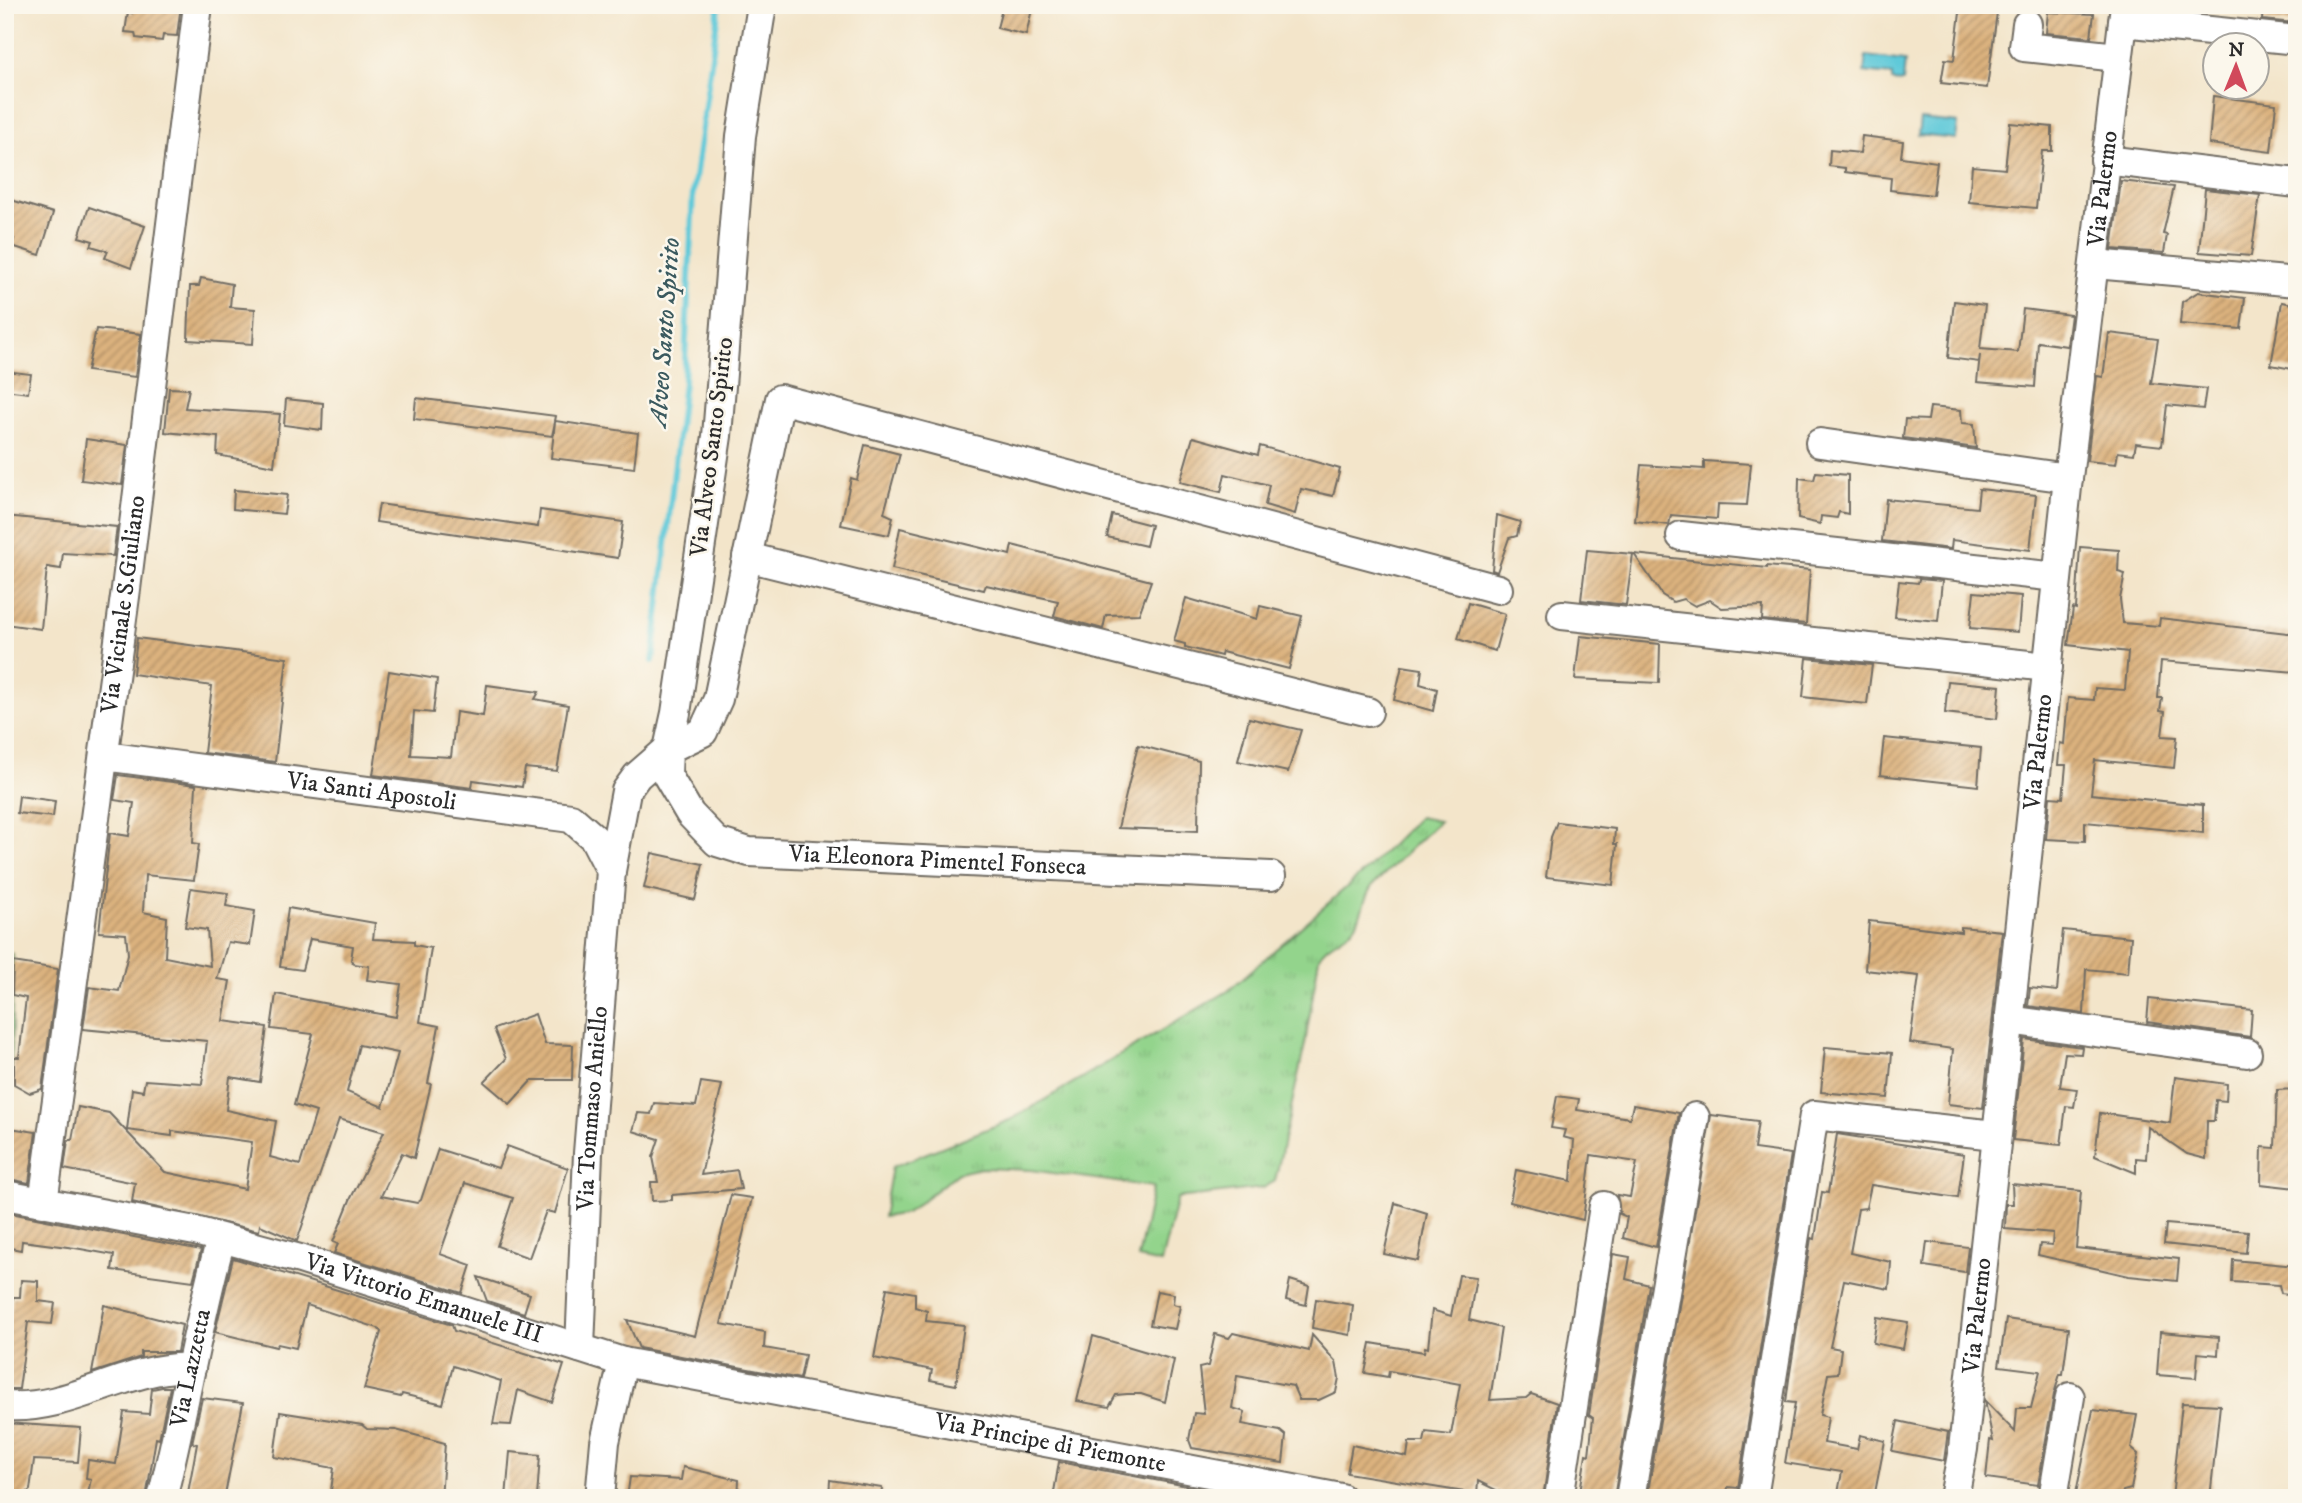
<svg xmlns="http://www.w3.org/2000/svg" width="2302" height="1503" font-family="'IM FELL DW Pica',serif">
<style>
.grass{fill:url(#grass-tufts);stroke:#5f805c;stroke-width:2}
.water{fill:#5fc9d9;stroke:#457a82;stroke-width:2}
.lines{fill:none;stroke-linecap:round;stroke-linejoin:round}
.stream{stroke:#5fc9d9;stroke-width:6}
.building{fill:url(#building-hatch);fill-rule:evenodd}
.minor-casing{stroke:#716c63;stroke-width:32}
.minor{stroke:#fff;stroke-width:28}
.labels{text-anchor:middle;dominant-baseline:central;stroke-width:5;stroke-linejoin:round;paint-order:stroke}
.street-label{font-size:24px;fill:#2b2b2b;stroke:#fbf7ec}
.water-label{font-size:26px;font-style:italic;fill:#3b5a5f;stroke:#fbf7ec}
</style>
<defs>
<pattern id="grass-tufts" width="24" height="20" patternUnits="userSpaceOnUse" patternTransform="scale(1.75)"><rect width="24" height="20" fill="#93d48c"/><path d="M3 7l-1-3M5 7V3M7 7l1-3M15 17l-1-3M17 17v-4M19 17l1-3" fill="none" stroke="#7fb679"/></pattern>
<pattern id="building-hatch" width="6" height="6" patternUnits="userSpaceOnUse" patternTransform="scale(1.75)"><rect width="6" height="6" fill="#dcb27e"/><path d="M-1 1l2-2M0 6l6-6M5 7l2-2" fill="none" stroke="#b39167"/></pattern>
</defs>
<rect width="100%" height="100%" fill="#fbf7ec"/>
<filter id="ink" filterUnits="userSpaceOnUse"><feTurbulence type="fractalNoise" baseFrequency=".0143" numOctaves="2"/><feDisplacementMap in="SourceGraphic" scale="14" xChannelSelector="R" yChannelSelector="G"/><feConvolveMatrix kernelMatrix="1 2 1 2 8 2 1 2 1" color-interpolation-filters="sRGB"/></filter>
<filter id="wash" filterUnits="userSpaceOnUse"><feTurbulence type="fractalNoise" baseFrequency=".00686" numOctaves="4" result="noise"/><feDisplacementMap in="SourceGraphic" scale="28" xChannelSelector="R" yChannelSelector="G"/><feGaussianBlur stdDeviation="1.57" result="paint"/><feColorMatrix in="noise" values="0 0 0 0 0 0 0 0 0 0 0 0 0 0 0 0 0 1.4 0 .05"/><feComposite in="paint" operator="in"/></filter>
<g filter="url(#wash)">
<rect width="100%" height="100%" fill="#f3e5ca"/>
<g class="grass">
<path d="M1419,817L1439,821L1372,886C1364,898 1363,911 1357,923C1348,938 1327,942 1319,957L1305,1044L1275,1181L1263,1188L1177,1198L1161,1263L1138,1258L1153,1187L1031,1170L982,1168L958,1173L906,1213L883,1217L892,1167L1012,1119L1228,991L1365,871Z"/>
<path d="M5,953L13,954L9,1183L5,1182Z"/>
</g>
<g class="water">
<path d="M1866,56L1905,61L1903,82L1892,81V75L1864,72Z"/>
<path d="M1920,119L1958,123L1956,139L1918,135Z"/>
</g>
<g class="lines">
<path class="stream" d="M653,661L684,382L693,193L719,5"/>
</g>
<g id="blocks">
<g class="building">
<path d="M134,5H181L177,36L163,35L162,41L136,38L135,33L125,32L128,12L132,13Z"/>
<path d="M1003,5H1033L1026,35L997,28Z"/>
<path d="M1961,5H1998L1987,88L1941,83L1945,59L1954,60Z"/>
<path d="M2263,5H2297V23L2262,20Z"/>
<path d="M2048,12L2094,14L2091,37L2046,33Z"/>
<path d="M2213,96L2276,104L2271,152L2209,144Z"/>
<path d="M2010,123L2052,127V151H2042L2036,208L1969,202L1972,166L2005,169Z"/>
<path d="M1862,136L1903,141L1901,157L1937,162L1933,195L1890,190L1891,178L1845,172V168L1829,166L1830,150L1860,153Z"/>
<path d="M2121,181L2174,187L2163,234L2167,235L2164,253L2112,249Z"/>
<path d="M2205,189L2260,195L2251,256L2199,252Z"/>
<path d="M5,198L53,213L40,255L12,246L14,239L5,236Z"/>
<path d="M89,207L145,226L131,268L105,258L108,251L91,246L93,241L79,237Z"/>
<path d="M201,278L232,284L230,307L255,309L253,344L188,340L190,286H199Z"/>
<path d="M2198,292L2245,298L2241,329L2180,324L2182,302Z"/>
<path d="M1954,301L1985,305L1980,349L2018,352L2023,309L2071,315L2067,346L2038,342L2035,387L1977,382L1980,355L1979,362L1948,358Z"/>
<path d="M2282,302L2297,305V370L2271,365Z"/>
<path d="M96,329L141,334L135,377L87,371Z"/>
<path d="M2109,333L2158,339L2151,383L2206,389L2203,409L2167,405L2162,446L2136,443L2134,454L2118,452L2116,464L2087,461L2097,376L2103,377Z"/>
<path d="M5,371L31,374L28,393L5,390Z"/>
<path d="M169,388L189,389L185,408L280,414L274,466L217,455L218,437L165,432Z"/>
<path d="M416,398L556,416L555,421L638,433L634,468L551,458L555,422L552,436L414,419Z"/>
<path d="M286,399L323,403L322,430L284,425Z"/>
<path d="M1930,407L1961,410L1962,423L1974,424L1976,448L1903,438L1905,419L1928,420Z"/>
<path d="M1193,437L1258,455L1260,446L1340,469L1333,496L1301,489L1295,514L1265,505L1269,485L1225,474L1221,492L1180,482Z"/>
<path d="M86,439L127,445L122,485L81,480Z"/>
<path d="M865,445L900,454L884,513L893,517L889,535L841,525L851,478L857,480Z"/>
<path d="M1704,461L1751,464L1747,505L1718,504L1717,519L1671,515L1669,525L1635,521L1641,465L1704,469Z"/>
<path d="M1816,472L1848,475V514L1839,512L1837,518L1821,516L1820,524L1798,519L1799,478L1814,480Z"/>
<path d="M1979,489L2036,495L2030,550L1952,540L1951,549L1882,541L1886,499L1977,508Z"/>
<path d="M234,490L287,495L284,514L233,509Z"/>
<path d="M379,504L538,527L540,510L623,522L618,558L376,522Z"/>
<path d="M1112,515L1151,525L1146,546L1107,537Z"/>
<path d="M1497,515L1520,522L1517,536L1509,538L1497,572L1492,570Z"/>
<path d="M5,516L117,527L113,556L63,553L61,569L47,567L41,629L5,624Z"/>
<path d="M900,528L1010,555L1012,545L1151,581L1139,614L1106,615L1103,629L1054,616L1058,601L986,585L984,590L892,569Z"/>
<path d="M2080,547L2119,550L2118,572L2125,574L2120,599L2123,623L2159,626L2160,618L2297,634V672L2161,661L2158,698H2162L2160,711L2165,712L2162,736L2177,737L2174,768L2095,760L2091,794L2203,805V833L2085,822V841L2046,839L2050,797L2063,798L2066,765H2058L2060,743L2064,744L2068,698L2094,700L2095,688L2125,690L2128,652L2068,645L2073,608L2076,609Z"/>
<path d="M1587,550L1633,554L1626,605L1581,600Z"/>
<path d="M1634,554L1767,568V566L1810,570L1806,624L1762,620L1763,606L1722,608L1710,600L1695,606L1683,599L1673,602L1662,595Z"/>
<path d="M1919,579L1942,581L1938,621L1895,617L1899,581L1918,583Z"/>
<path d="M1974,592L2021,596L2018,632L1970,628Z"/>
<path d="M1186,598L1257,619L1260,606L1302,616L1289,669L1222,652L1221,656L1185,647V644L1174,641Z"/>
<path d="M1468,603L1505,614L1495,651L1458,639Z"/>
<path d="M1580,636L1660,644L1659,683L1575,679Z"/>
<path d="M137,638L287,658L275,762L204,753L212,686L133,674Z"/>
<path d="M1807,658L1872,665L1867,704L1803,697Z"/>
<path d="M1402,666L1422,669L1420,684L1437,689L1433,711L1394,700Z"/>
<path d="M389,671L437,679L433,713L414,711L411,755L451,757L456,712L483,716L487,685L539,692L535,699L568,705L557,771L525,768L522,787L473,780L472,788L373,775Z"/>
<path d="M1948,681L2000,686L1997,719L1945,713Z"/>
<path d="M1249,718L1301,730L1288,772L1238,761Z"/>
<path d="M1884,738L1981,748L1978,786L1880,775Z"/>
<path d="M1138,745L1199,761L1198,831L1118,828Z"/>
<path d="M118,775L196,785L193,843L199,844L194,880L145,875L143,912L167,917L165,957L210,966L207,930L185,927L191,888L228,893L226,906L255,911L250,945L228,942L217,979L230,981L223,1021L267,1027L260,1082L230,1077L226,1110L276,1121L270,1157L300,1165L316,1112L294,1105L313,1034L271,1029L276,994L396,1017L401,984L367,980L369,966L354,964L351,960L353,946L310,939L302,970L280,967L288,908L375,923L373,939L414,941V945L431,948L420,1022L439,1026L428,1083L431,1084L414,1158L402,1153L381,1196L417,1203L421,1200L438,1149L498,1168L507,1146L568,1168L555,1213L546,1211L529,1258L497,1246L513,1198L465,1183L440,1254L471,1265L462,1293L334,1253L338,1244L333,1242L350,1200L384,1132L339,1119L297,1241L260,1225L259,1231L132,1202L135,1183L64,1169L68,1140H72L78,1107L109,1113L165,1172L245,1189L252,1142L172,1131V1136L127,1130L132,1089L143,1091L145,1080L202,1084L207,1041L83,1029L89,987L119,991L128,954L126,934L99,932L110,833L129,836L134,803L114,800ZM359,1045L398,1053L383,1107L347,1092Z"/>
<path d="M19,796L55,801L53,817L17,813Z"/>
<path d="M1557,822L1615,829L1614,844H1617L1613,885L1546,877L1551,837Z"/>
<path d="M652,853L703,864L695,900L644,888Z"/>
<path d="M1869,921L1961,932V927L2002,931L1983,1108L1948,1104L1953,1049L1910,1043L1919,976L1865,970Z"/>
<path d="M2063,930L2131,937L2128,973L2086,969L2084,1014L2028,1006L2030,988L2057,991Z"/>
<path d="M13,962L58,969L42,1089L30,1093L14,1084V1057H19L26,998L12,995Z"/>
<path d="M2149,999L2252,1010L2250,1037L2147,1022Z"/>
<path d="M535,1014L545,1044L573,1045L572,1080H532L510,1104L484,1082L506,1059L494,1029Z"/>
<path d="M2024,1039L2082,1047L2081,1054L2065,1053L2060,1087L2077,1089L2074,1107L2066,1106L2061,1145L2013,1140Z"/>
<path d="M1825,1047L1892,1053L1888,1098L1821,1092Z"/>
<path d="M2175,1077L2227,1084L2226,1101L2216,1100L2214,1121H2207L2206,1159L2187,1154L2148,1127L2146,1159L2136,1158V1173L2095,1156L2100,1113L2170,1123Z"/>
<path d="M701,1082L722,1085L701,1175L737,1170L741,1189L672,1195V1200L652,1201L651,1182H658L653,1157L659,1139L633,1131L638,1113L651,1114L654,1103L696,1106Z"/>
<path d="M2297,1089V1188L2261,1184L2262,1147L2275,1148L2277,1090Z"/>
<path d="M1557,1096L1579,1099L1577,1110L1630,1118L1633,1105L1679,1113L1656,1247L1623,1238L1627,1217L1620,1214L1617,1195L1630,1197L1637,1162L1591,1155L1583,1220L1510,1202L1516,1170L1571,1181L1574,1140L1563,1137L1565,1130L1551,1128Z"/>
<path d="M1711,1115L1758,1121L1754,1149L1791,1154L1738,1488L1728,1487L1726,1498H1647Z"/>
<path d="M10,1128L36,1132L29,1183L9,1179Z"/>
<path d="M1837,1134L1964,1154L1958,1198L1871,1185L1866,1208L1858,1209L1850,1253L1891,1262L1889,1289L1844,1280L1830,1347L1841,1349L1838,1373L1828,1374L1820,1415L1828,1417L1824,1443L1857,1449L1860,1435L1885,1441L1874,1498H1837L1842,1472L1785,1463L1795,1403L1786,1402L1789,1379L1811,1238L1815,1239L1822,1192L1828,1193Z"/>
<path d="M2012,1184L2081,1191L2076,1248L2179,1259L2177,1281L2129,1276L2038,1255L2040,1244L2052,1245L2053,1233L2005,1229L2006,1204H2013Z"/>
<path d="M731,1195L752,1198L721,1324L765,1332L764,1348L805,1355L800,1379L639,1348L627,1320L695,1336Z"/>
<path d="M1395,1203L1427,1213L1418,1261L1384,1254Z"/>
<path d="M5,1212L201,1250L193,1281L112,1270L114,1255L75,1248L22,1241L21,1250L5,1247Z"/>
<path d="M2166,1224L2248,1231L2246,1253L2164,1244Z"/>
<path d="M1927,1242L1968,1247L1965,1272L1924,1266Z"/>
<path d="M1613,1254L1630,1257L1626,1279L1649,1285L1614,1498H1579L1586,1454L1589,1455L1593,1418L1589,1415Z"/>
<path d="M233,1258L452,1325L454,1331L564,1365L552,1402L518,1390L511,1425L493,1424L501,1381L453,1366L443,1404L402,1394L401,1397L364,1389L381,1332L378,1328L307,1305L296,1348L278,1344L276,1347L215,1332Z"/>
<path d="M2233,1260L2297,1266V1295L2281,1293L2279,1285L2232,1282Z"/>
<path d="M1459,1275L1476,1277L1469,1320L1501,1328L1490,1400L1526,1398L1531,1394L1557,1403L1543,1498H1512L1478,1481L1477,1494L1347,1473L1352,1445L1407,1457L1409,1442H1424L1426,1432L1451,1435L1460,1384L1389,1371L1388,1377L1365,1373L1371,1343L1424,1352L1425,1347L1428,1348L1432,1310L1451,1316Z"/>
<path d="M478,1277L530,1294L524,1313L487,1301Z"/>
<path d="M21,1280L38,1281V1301L55,1303L52,1324L28,1322L19,1389H5V1354L13,1297H20Z"/>
<path d="M1290,1280L1309,1286L1306,1305L1286,1300Z"/>
<path d="M887,1288L915,1293V1307L927,1311L926,1321L964,1325L956,1385L930,1380L932,1370L874,1358Z"/>
<path d="M1157,1291L1174,1294L1173,1304L1180,1306L1175,1329L1150,1325Z"/>
<path d="M1316,1299L1353,1305L1350,1335L1312,1328Z"/>
<path d="M104,1305L182,1325L177,1352H141V1357L92,1373Z"/>
<path d="M1877,1317L1908,1322L1903,1349L1873,1343Z"/>
<path d="M2006,1319L2069,1328L2063,1374H2060L2054,1394L2038,1485L1986,1478L1990,1440L1993,1441L1985,1401L2015,1432L2017,1408H2031L2040,1371L1999,1366Z"/>
<path d="M2160,1332L2219,1337L2218,1355L2198,1353L2196,1378L2157,1375Z"/>
<path d="M1233,1333L1309,1351L1312,1335L1336,1362L1339,1378L1336,1392L1319,1400H1299L1293,1386L1237,1376L1232,1408L1245,1412L1242,1424L1280,1431L1286,1436L1283,1463L1192,1448L1189,1440L1194,1413L1204,1414L1199,1368L1208,1366L1215,1334L1229,1338Z"/>
<path d="M1093,1336L1174,1360L1165,1402L1141,1394H1127L1116,1395L1109,1407L1077,1401Z"/>
<path d="M162,1387H170L159,1439L156,1438L146,1498H87L91,1479L86,1478L88,1460L116,1464L124,1412L149,1414L152,1389Z"/>
<path d="M202,1398L243,1403L225,1495L206,1493L205,1498H187L197,1444L192,1443Z"/>
<path d="M2182,1403L2220,1405L2210,1498H2172Z"/>
<path d="M2093,1410L2137,1415L2131,1448L2138,1454L2131,1489L2123,1491L2121,1498H2075Z"/>
<path d="M280,1412L362,1425L367,1429L396,1430L445,1443L441,1498H330L334,1468L274,1457Z"/>
<path d="M1898,1421L1948,1432L1944,1461L1892,1451Z"/>
<path d="M5,1423L81,1428L78,1462L34,1460L30,1490L23,1496L5,1494Z"/>
<path d="M510,1452L540,1455L537,1498H506Z"/>
<path d="M1059,1462L1203,1489L1202,1498H1053Z"/>
<path d="M683,1467L739,1480L738,1498H627L630,1477L681,1480Z"/>
<path d="M830,1480L882,1488L881,1498H829Z"/>
</g>
</g>
</g>
<g filter="url(#ink)">
<use href="#blocks" fill-opacity="0" stroke="#716c63" stroke-width="2"/>
<g class="lines">
<g class="minor-casing">
<g id="minor">
<path id="s1" d="M762,5L741,136L717,436L676,713L668,749L667,775L690,814L717,842L749,852L1271,876"/>
<path d="M2123,22L2297,40"/>
<path d="M2027,24L2024,47L2118,57"/>
<path d="M2105,160L2297,183"/>
<path d="M2095,264L2297,282"/>
<path d="M1820,443L2068,478"/>
<path d="M1681,536L2057,577"/>
<path d="M747,557L1368,712"/>
<path d="M1562,615L2048,667"/>
<path id="s2" d="M104,756L571,818L594,838L611,871"/>
<path d="M2009,1020L2247,1053"/>
<path id="s3" d="M5,1195L195,1231L300,1259L623,1362L1341,1498"/>
<path id="s4" d="M43,1203L126,589L198,5"/>
<path id="s5" d="M580,1348L588,1153L611,871L626,791L637,776L668,749L703,732L718,699L780,399L1498,589"/>
<path d="M5,1406C72,1411 126,1365 191,1368"/>
<path id="s6" d="M162,1498C184,1412 197,1325 221,1239"/>
<path d="M600,1498L605,1442L623,1362"/>
<path d="M1559,1498L1604,1206"/>
<path d="M1630,1498L1695,1117"/>
<path d="M1753,1498L1814,1115L1995,1135"/>
<path id="s7" d="M1954,1498L1963,1449L2068,478L2125,5"/>
<path d="M2053,1498L2070,1397"/>
</g>
</g>
<use href="#minor" class="minor"/>
</g>
</g>
<g class="labels">
<g class="street-label">
<text stroke="none"><textPath href="#s7" startOffset="1318">Via Palermo</textPath></text>
<text transform="translate(712 447) rotate(-83)">Via Alveo Santo Spirito</text>
<text stroke="none"><textPath href="#s4" startOffset="604">Via Vicinale S.Giuliano</textPath></text>
<text stroke="none"><textPath href="#s7" startOffset="751">Via Palermo</textPath></text>
<text stroke="none"><textPath href="#s2" startOffset="270">Via Santi Apostoli</textPath></text>
<text stroke="none"><textPath href="#s1" startOffset="1083">Via Eleonora Pimentel Fonseca</textPath></text>
<text stroke="none"><textPath href="#s5" startOffset="240">Via Tommaso Aniello</textPath></text>
<text stroke="none"><textPath href="#s3" startOffset="432">Via Vittorio Emanuele III</textPath></text>
<text stroke="none"><textPath href="#s7" startOffset="184">Via Palermo</textPath></text>
<text stroke="none"><textPath href="#s6" startOffset="133">Via Lazzetta</textPath></text>
<text stroke="none"><textPath href="#s3" startOffset="1076">Via Principe di Piemonte</textPath></text>
</g>
<g class="water-label">
<text transform="translate(665 332) rotate(-86)">Alveo Santo Spirito</text>
</g>
</g>
<rect width="2302" height="1503" fill="none" stroke="#fbf7ec" stroke-width="28"/>
<g transform="translate(2236 66) rotate(1)"><circle r="33" fill="#fbf7ec" stroke="#a8a59f" stroke-width="2"/>
<path d="M0-5L12 26L0 18L-12 26Z" fill="#d1495b"/>
<text y="-10" font-size="19" font-weight="bold" text-anchor="middle" fill="#2b2b2b">N</text>
</g>
</svg>
